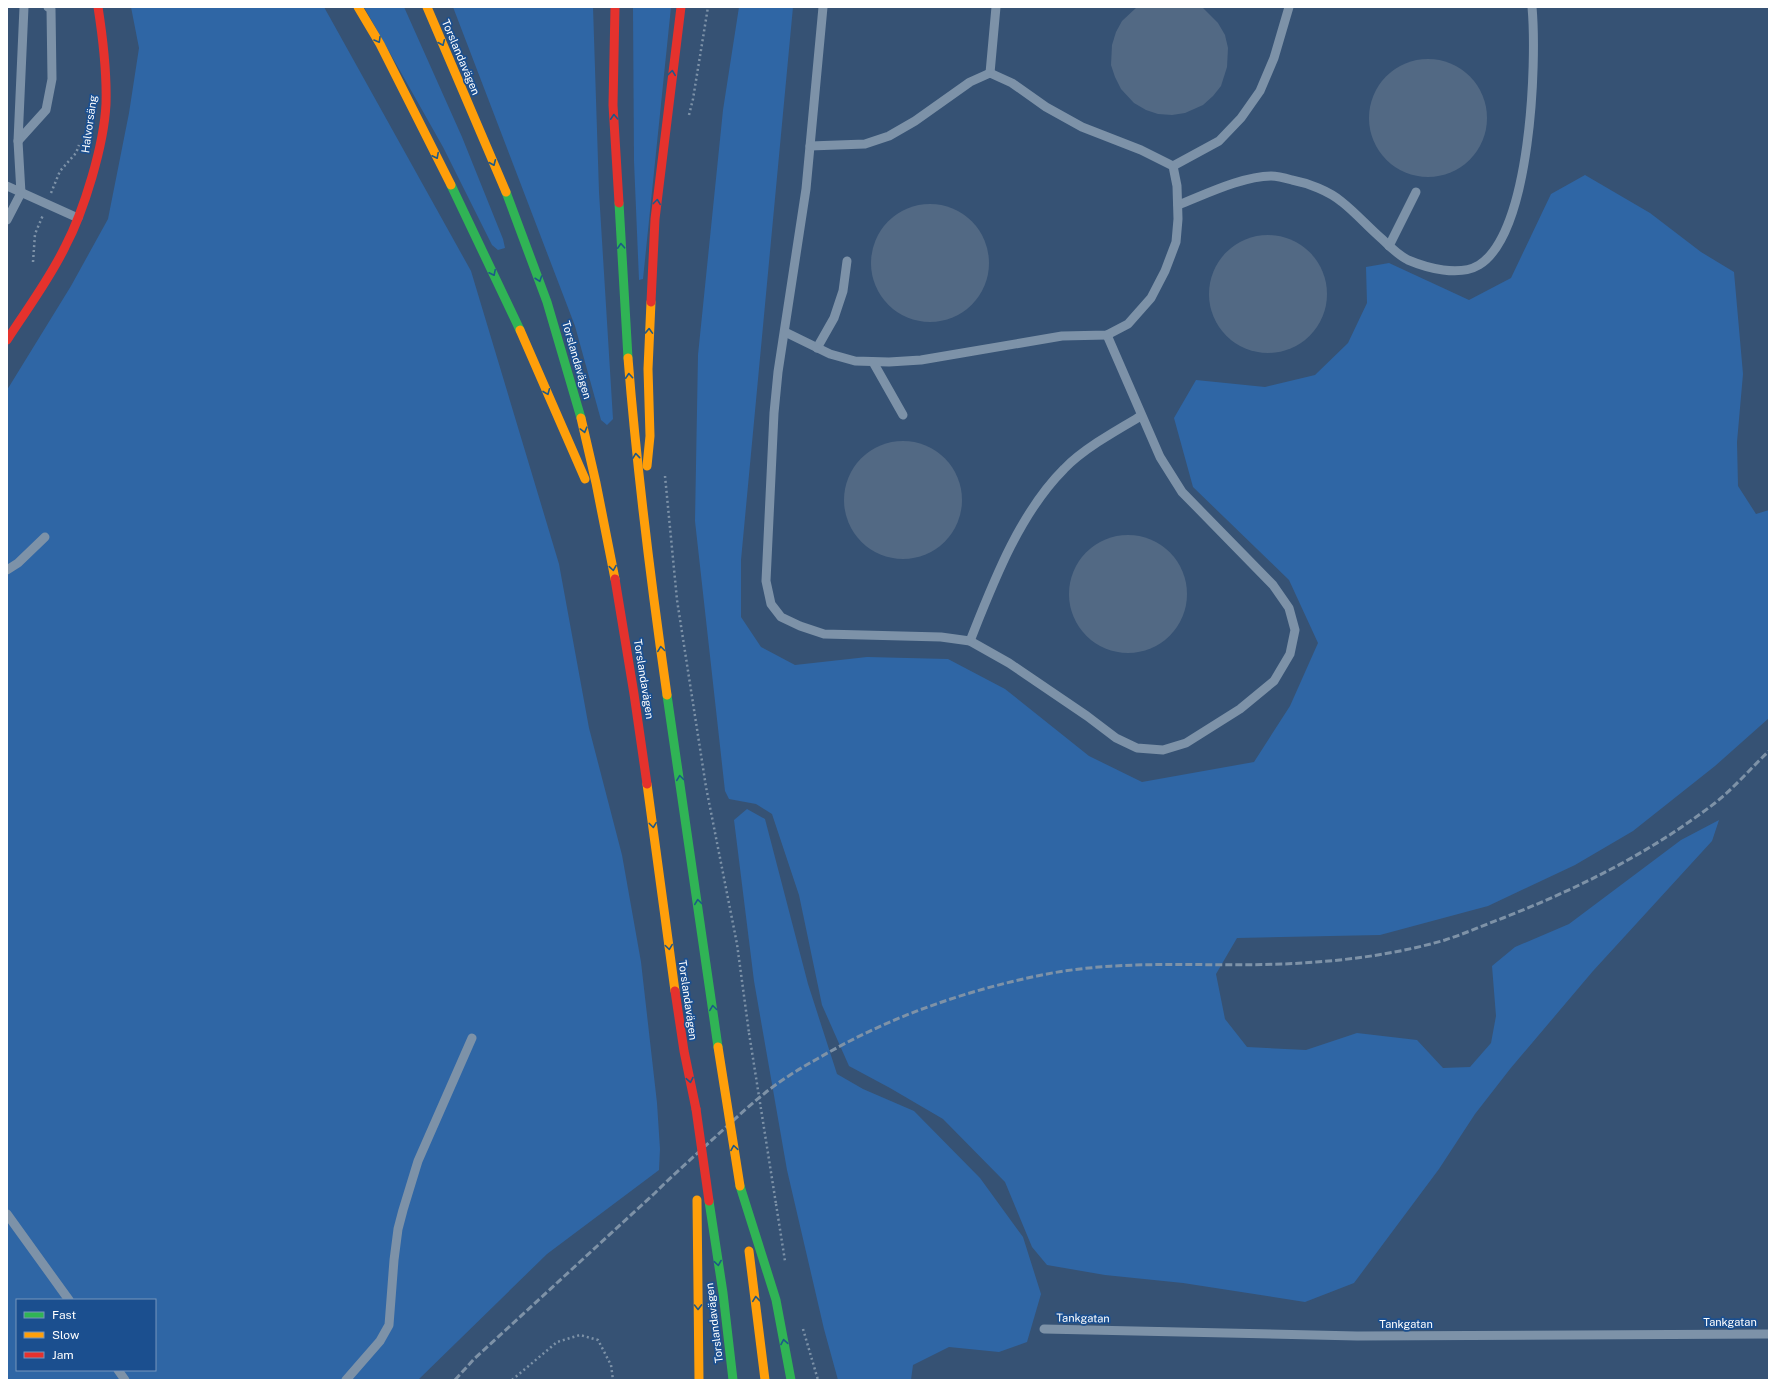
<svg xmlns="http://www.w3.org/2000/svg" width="1776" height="1387" font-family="'Public Sans',sans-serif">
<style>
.green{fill:#2f66a5;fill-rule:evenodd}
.building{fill:#526984}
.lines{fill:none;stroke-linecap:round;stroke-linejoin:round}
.path{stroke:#7d92a8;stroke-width:2.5;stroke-dasharray:2 3;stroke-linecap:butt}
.lane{stroke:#7d92a8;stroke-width:9}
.fast{stroke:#30b455;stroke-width:9}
.slow{stroke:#ff9f0a;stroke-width:9}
.jam{stroke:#e5322d;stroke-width:9}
.rail{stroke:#7e92a7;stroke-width:3;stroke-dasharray:7 3;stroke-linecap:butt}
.path-bridge{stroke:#7d92a8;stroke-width:2.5;stroke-dasharray:2 3;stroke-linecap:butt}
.slow-bridge{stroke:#ff9f0a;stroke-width:9}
.jam-bridge{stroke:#e5322d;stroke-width:9}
.oneway{stroke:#1d5989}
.labels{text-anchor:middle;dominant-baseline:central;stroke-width:3.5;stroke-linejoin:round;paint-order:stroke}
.street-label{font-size:11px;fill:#fff;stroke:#1b4f8f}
</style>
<rect width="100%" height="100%" fill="#365274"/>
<g class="green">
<path d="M131,7H324L471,271L559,564L589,728L622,855L641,962L657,1103L660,1149L659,1170L547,1254L418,1380H7V390L71,286L108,219L129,113L139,48ZM17,1300H155V1370H17Z"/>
<path d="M364,7H404L462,137L503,239L505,248L498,250L492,245L443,147Z"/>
<path d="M453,7H593L599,192L613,419L607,425L601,420L575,326Z"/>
<path d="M633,7H671L643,279L639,280L634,161Z"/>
<path d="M739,7H793L741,560V617L761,647L795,665L867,657L948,659L1005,689L1089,756L1142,782L1254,762L1290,706L1318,643L1289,580L1193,487L1174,418L1196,380L1265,387L1315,375L1348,343L1367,303L1366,267L1389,263L1469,300L1511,278L1551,194L1585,175L1650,213L1701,252L1734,272L1743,374L1737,442L1738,486L1756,514L1769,510V718L1715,766L1633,831L1575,865L1488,906L1380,935L1237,938L1216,974L1225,1019L1247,1047L1306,1050L1357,1033L1417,1040L1443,1068L1470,1067L1491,1043L1496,1016L1492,966L1515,947L1569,924L1681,840L1719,820L1712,841L1593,971L1510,1069L1475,1114L1439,1169L1354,1283L1305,1302L1183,1283L1105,1275L1047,1265L1032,1247L1005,1182L943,1119L890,1088L849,1066L822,1005L799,895L772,814L756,804L729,799L725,791L695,521L698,355L723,110Z"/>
<path d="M747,809L765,819L808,984L837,1074L863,1089L914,1111L980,1178L1023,1237L1041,1294L1027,1342L999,1352L949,1347L913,1365L911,1380H838L824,1329L787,1170L754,981L734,820Z"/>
</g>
<g class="building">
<path d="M1137,7H1202L1218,23L1225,35L1228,48L1227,67L1221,86L1213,96L1203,105L1185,113L1172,115L1158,114L1146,110L1134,103L1121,89L1115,77L1111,65L1112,45L1116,32L1122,21Z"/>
<circle cx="1428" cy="118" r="59"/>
<circle cx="930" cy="263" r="59"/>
<circle cx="1268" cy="294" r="59"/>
<circle cx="903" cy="500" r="59"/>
<circle cx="1128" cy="594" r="59"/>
</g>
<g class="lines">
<g class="path">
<path d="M689,115L693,99L708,7"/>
<path d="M51,193L60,171L76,153L79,145"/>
<path d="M33,262L35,234L43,215"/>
<path d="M665,476L677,600L706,787L737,944L749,1033"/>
<path d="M776,1204L785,1261"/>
<path d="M803,1329L818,1380"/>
<path d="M512,1380L557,1342L580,1335L598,1340L611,1365L613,1380"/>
</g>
<g class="lane">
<path d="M823,7L806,189L778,372L774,413L766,581L771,604L781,617L800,626L824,634L941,637L970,641L1009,663L1087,716L1116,738L1137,748L1163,750L1186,743L1240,709L1274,681L1290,654L1295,630L1289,608L1273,585L1182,492L1160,457L1107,335"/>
<path d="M990,73L996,7"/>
<path d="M18,141L46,110L52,79L51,9L48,7"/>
<path d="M1173,166L1219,141L1241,118L1260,91L1274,58L1289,7"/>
<path d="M7,186L78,218"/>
<path d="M1178,205C1204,195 1243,176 1271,176C1277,176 1285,178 1292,180C1308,183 1329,191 1342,202C1356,213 1368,227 1382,239C1389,246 1398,255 1408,260C1427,268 1459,277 1479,265C1531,233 1537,63 1532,7"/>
<path d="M7,220L21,193L18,141L24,7"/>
<path d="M1389,246L1416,192"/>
<path d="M785,332L830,354L855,361L889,362L921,360L1062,336L1107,335L1128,324L1151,298L1165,271L1176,242L1178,219L1177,186L1173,166L1141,150L1082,127L1046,107L1012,83L990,73L970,82L915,121L889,136L865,144L810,146"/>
<path d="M817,348L834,318L843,291L847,261"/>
<path d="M873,362L903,415"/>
<path d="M7,570L18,563L45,537"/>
<path d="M970,641C993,583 1019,514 1064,469C1083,449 1117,430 1141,416"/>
<path d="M7,1214L69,1300"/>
<path d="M1044,1329L1357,1336L1769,1334"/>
<path d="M118,1370L125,1380"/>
<path d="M346,1380L380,1341L389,1325L394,1260L398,1229L403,1210L418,1161L472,1038"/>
</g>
<g class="fast">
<path d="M451,185L520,330"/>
<path d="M506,192L547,302L581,418"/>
<path d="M619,203L628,358"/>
<path d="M667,695L718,1047"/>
<path d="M740,1186L776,1300L791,1380"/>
<path d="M709,1201L723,1293L733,1380"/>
</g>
<g class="slow">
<path d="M358,7L380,44L451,185"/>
<path d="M427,7L506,192"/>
<path d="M520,330L585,479"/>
<path d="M628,358C637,471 651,583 667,695"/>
<path d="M581,418L596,483L615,579"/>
<path d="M647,466L650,436L648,369L651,302"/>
<path d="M647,784L675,991"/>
<path d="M697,1200L699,1380"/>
<path d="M749,1251L765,1380"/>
</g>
<g class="jam">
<path d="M615,7L613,105L619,203"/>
<path d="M651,302L655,219L681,7"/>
<path d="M7,340C27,309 49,280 65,247C84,211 104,145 106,104C107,71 103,39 98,7"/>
<path d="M615,579L634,694L647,784"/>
<path d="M675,991L684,1051L696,1109"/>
</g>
<path class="rail" d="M455,1380L474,1359L655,1193C677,1171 700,1151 723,1130C737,1117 751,1104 765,1093C781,1080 799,1069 817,1059C885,1019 960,992 1037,976C1129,956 1223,970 1316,962C1359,959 1404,952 1445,940C1464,934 1484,925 1503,918C1579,888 1650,853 1715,803C1734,788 1751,768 1769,751"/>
<path class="path-bridge" d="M749,1033L776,1204"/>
<path class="slow-bridge" d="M718,1047L740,1186"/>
<path class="jam-bridge" d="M696,1109L709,1201"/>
</g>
<defs><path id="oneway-chevron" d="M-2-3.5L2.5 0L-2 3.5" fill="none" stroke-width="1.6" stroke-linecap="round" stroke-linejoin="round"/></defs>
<g class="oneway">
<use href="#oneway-chevron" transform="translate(378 40) rotate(60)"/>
<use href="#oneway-chevron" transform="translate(442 43) rotate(67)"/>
<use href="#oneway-chevron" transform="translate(672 73) rotate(-83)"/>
<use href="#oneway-chevron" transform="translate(614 117) rotate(-93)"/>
<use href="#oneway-chevron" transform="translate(436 156) rotate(63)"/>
<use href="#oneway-chevron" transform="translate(493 163) rotate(67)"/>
<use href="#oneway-chevron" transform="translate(657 202) rotate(-83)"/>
<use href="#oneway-chevron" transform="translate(621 246) rotate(-93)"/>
<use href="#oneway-chevron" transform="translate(493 273) rotate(64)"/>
<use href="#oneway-chevron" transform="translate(539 279) rotate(71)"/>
<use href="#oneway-chevron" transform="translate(649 331) rotate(-88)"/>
<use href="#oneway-chevron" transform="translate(629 376) rotate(-94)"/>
<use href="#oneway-chevron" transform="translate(547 392) rotate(68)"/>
<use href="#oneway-chevron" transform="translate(584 430) rotate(75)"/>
<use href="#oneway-chevron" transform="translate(636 456) rotate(-96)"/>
<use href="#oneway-chevron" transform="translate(613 568) rotate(81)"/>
<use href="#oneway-chevron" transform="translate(661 649) rotate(-98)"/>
<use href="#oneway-chevron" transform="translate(680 778) rotate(-98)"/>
<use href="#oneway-chevron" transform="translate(653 825) rotate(83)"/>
<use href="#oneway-chevron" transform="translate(698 902) rotate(-98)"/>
<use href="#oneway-chevron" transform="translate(669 947) rotate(82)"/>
<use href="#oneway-chevron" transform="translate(713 1008) rotate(-98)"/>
<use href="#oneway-chevron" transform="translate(690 1080) rotate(79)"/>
<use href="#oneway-chevron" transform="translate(734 1148) rotate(-99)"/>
<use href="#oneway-chevron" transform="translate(718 1263) rotate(81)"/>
<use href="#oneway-chevron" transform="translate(756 1299) rotate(-96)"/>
<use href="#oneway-chevron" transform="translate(698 1307) rotate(89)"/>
<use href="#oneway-chevron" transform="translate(784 1342) rotate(-100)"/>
</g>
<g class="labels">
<g class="street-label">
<text transform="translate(461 57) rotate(67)">Torslandavägen</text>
<text transform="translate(89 124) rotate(-82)">Halvorsäng</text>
<text transform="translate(577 360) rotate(74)">Torslandavägen</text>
<text transform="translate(644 679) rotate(81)">Torslandavägen</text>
<text transform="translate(688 1000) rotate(82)">Torslandavägen</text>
<text transform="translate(1083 1318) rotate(1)">Tankgatan</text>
<text x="1730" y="1322">Tankgatan</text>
<text transform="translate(714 1323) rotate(-97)">Torslandavägen</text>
<text x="1406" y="1324">Tankgatan</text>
</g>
</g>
<rect width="1776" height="1387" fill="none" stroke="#ffffff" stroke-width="16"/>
<rect x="16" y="1299" width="140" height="72" fill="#1b4f8f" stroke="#7695bc"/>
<rect x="24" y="1312" width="20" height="6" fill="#30b455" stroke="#7695bc"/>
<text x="52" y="1319" font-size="12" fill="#ffffff">Fast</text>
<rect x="24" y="1332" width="20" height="6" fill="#ff9f0a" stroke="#7695bc"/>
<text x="52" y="1339" font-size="12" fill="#ffffff">Slow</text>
<rect x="24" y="1352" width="20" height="6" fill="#e5322d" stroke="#7695bc"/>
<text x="52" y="1359" font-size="12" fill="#ffffff">Jam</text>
</svg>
